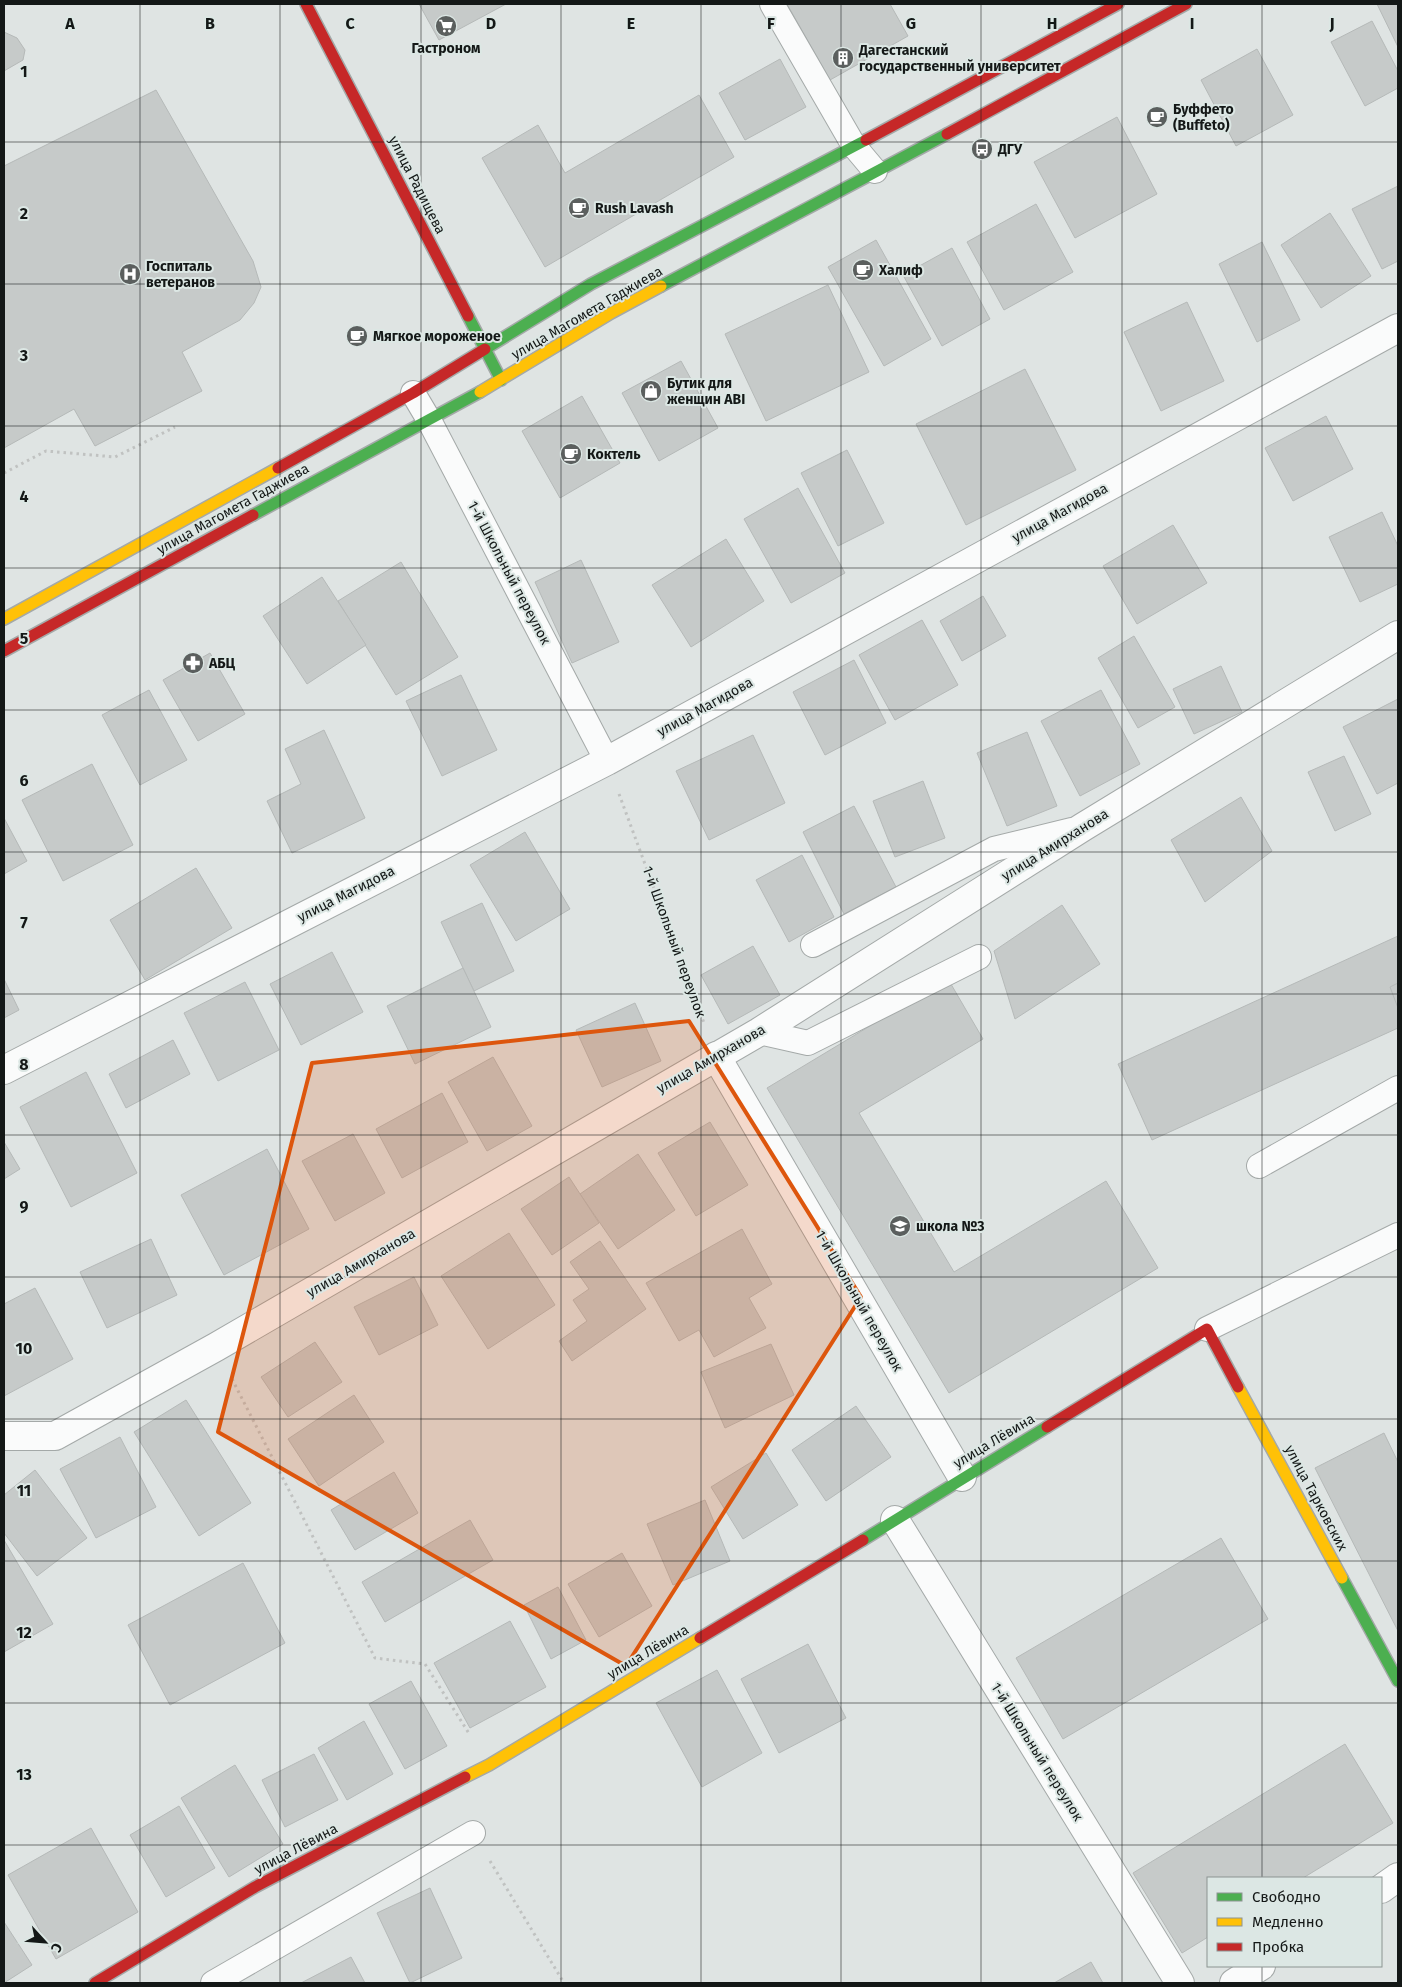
<svg xmlns="http://www.w3.org/2000/svg" width="1402" height="1987" font-family="'Fira Sans',sans-serif">
<style>
.building{fill:#c6cac9;stroke:#b5b9b8}
.lines{fill:none;stroke-linecap:round;stroke-linejoin:round}
.lane-casing{stroke:#a4a9a8;stroke-width:26}
.street-casing{stroke:#a4a9a8;stroke-width:30}
.fast-casing{stroke:#a4a9a8;stroke-width:14}
.slow-casing{stroke:#a4a9a8;stroke-width:14}
.jam-casing{stroke:#a4a9a8;stroke-width:14}
.path{stroke:#c0c2c1;stroke-width:3;stroke-dasharray:2.5 4;stroke-linecap:butt}
.lane{stroke:#fafbfb;stroke-width:24}
.street{stroke:#fafbfb;stroke-width:28}
.fast{stroke:#4caf50;stroke-width:11}
.slow{stroke:#ffc107;stroke-width:11}
.jam{stroke:#c62828;stroke-width:11}
.marked{fill:#dd560d;fill-opacity:0.2;stroke:#dd560d;stroke-width:4;stroke-linejoin:round}
.grid{fill:none;stroke:#141817;stroke-width:1;stroke-opacity:0.55}
.labels{text-anchor:middle;dominant-baseline:central;stroke-width:4;stroke-linejoin:round;paint-order:stroke}
.poi-label{font-size:14px;font-weight:bold;fill:#141817;stroke:#dce7e4;text-anchor:start}
.street-label{font-size:14px;fill:#141817;stroke:#dce7e4}
.grid-label{font-size:16px;text-anchor:middle;font-weight:bold;fill:#141817;stroke:#dce7e4;stroke-width:4;stroke-linejoin:round;paint-order:stroke}
</style>
<rect width="100%" height="100%" fill="#dfe4e3"/>
<g class="building">
<path d="M419,4H506L439,40Z"/>
<path d="M787,4H890L908,36L830,80Z"/>
<path d="M1377,4H1398V47Z"/>
<path d="M1372,21L1398,71V88L1365,106L1331,42Z"/>
<path d="M4,32L17,38L25,50L23,60L4,71Z"/>
<path d="M1257,49L1293,115L1236,146L1201,80Z"/>
<path d="M780,59L806,107L745,140L719,93Z"/>
<path d="M156,90L253,261L261,287L254,303L240,320L182,352L202,391L95,446L74,409L4,448V166Z"/>
<path d="M699,95L734,157L545,267L482,158L538,125L565,173Z"/>
<path d="M1117,117L1157,194L1075,238L1034,162Z"/>
<path d="M1398,186V261L1382,269L1352,209Z"/>
<path d="M1036,204L1073,272L1004,310L967,242Z"/>
<path d="M1330,213L1371,276L1321,308L1281,245Z"/>
<path d="M876,240L931,339L884,366L828,267Z"/>
<path d="M1262,242L1300,320L1257,342L1219,264Z"/>
<path d="M952,248L990,319L942,346L903,275Z"/>
<path d="M828,285L869,372L766,421L725,334Z"/>
<path d="M1187,302L1224,381L1161,411L1124,332Z"/>
<path d="M681,361L718,428L659,461L622,393Z"/>
<path d="M1025,369L1076,470L966,525L916,424Z"/>
<path d="M582,396L620,463L560,498L522,431Z"/>
<path d="M1326,416L1353,469L1293,501L1265,448Z"/>
<path d="M847,450L884,523L838,546L801,473Z"/>
<path d="M798,488L845,573L791,603L744,519Z"/>
<path d="M1382,512L1398,546V584L1360,602L1329,537Z"/>
<path d="M1173,525L1207,583L1137,624L1103,566Z"/>
<path d="M726,539L764,601L691,647L652,585Z"/>
<path d="M581,560L619,642L572,663L535,582Z"/>
<path d="M401,562L458,657L396,695L338,601Z"/>
<path d="M322,577L366,645L307,684L263,616Z"/>
<path d="M983,596L1006,636L962,661L940,621Z"/>
<path d="M922,620L958,685L895,720L859,655Z"/>
<path d="M1134,636L1175,707L1138,728L1098,658Z"/>
<path d="M210,653L245,714L198,741L163,680Z"/>
<path d="M854,660L886,723L825,755L793,692Z"/>
<path d="M1221,666L1242,712L1194,734L1173,689Z"/>
<path d="M461,675L497,750L442,776L406,701Z"/>
<path d="M149,690L187,760L140,785L102,715Z"/>
<path d="M1101,690L1140,764L1080,796L1041,721Z"/>
<path d="M1398,699V783L1377,794L1343,727Z"/>
<path d="M324,730L365,818L292,853L267,801L301,784L285,749Z"/>
<path d="M1027,732L1057,806L1007,826L977,753Z"/>
<path d="M753,735L785,803L709,840L676,771Z"/>
<path d="M1344,756L1371,814L1335,831L1308,772Z"/>
<path d="M92,764L133,845L63,881L22,800Z"/>
<path d="M923,781L945,838L895,857L873,801Z"/>
<path d="M1241,797L1272,851L1205,902L1171,840Z"/>
<path d="M854,806L896,887L844,914L803,832Z"/>
<path d="M4,818L27,861L4,874Z"/>
<path d="M525,832L570,909L516,941L470,865Z"/>
<path d="M802,855L834,917L789,942L756,880Z"/>
<path d="M196,868L232,928L145,980L110,920Z"/>
<path d="M482,903L514,971L474,991L441,922Z"/>
<path d="M1062,905L1100,964L1015,1019L994,951Z"/>
<path d="M1398,936V1028L1152,1140L1118,1064Z"/>
<path d="M753,946L780,995L728,1024L701,975Z"/>
<path d="M332,952L363,1012L301,1045L270,984Z"/>
<path d="M463,968L491,1027L415,1064L387,1006Z"/>
<path d="M4,979L19,1010L4,1018Z"/>
<path d="M948,979L983,1039L859,1113L954,1272L1106,1181L1158,1268L949,1393L767,1088Z"/>
<path d="M245,982L279,1050L218,1081L184,1013Z"/>
<path d="M1398,983V1008L1390,987Z"/>
<path d="M635,1003L661,1061L602,1087L576,1030Z"/>
<path d="M173,1040L190,1074L126,1108L109,1074Z"/>
<path d="M493,1057L532,1126L487,1151L448,1082Z"/>
<path d="M86,1072L137,1173L71,1207L20,1107Z"/>
<path d="M442,1093L468,1142L402,1178L376,1129Z"/>
<path d="M710,1122L748,1185L696,1216L658,1153Z"/>
<path d="M353,1134L385,1193L335,1221L302,1161Z"/>
<path d="M4,1142L20,1169L4,1179Z"/>
<path d="M267,1149L309,1229L224,1275L181,1195Z"/>
<path d="M638,1154L675,1210L618,1249L580,1194Z"/>
<path d="M569,1177L599,1223L552,1255L521,1209Z"/>
<path d="M742,1229L772,1284L749,1298L766,1328L714,1357L699,1330L679,1341L646,1283Z"/>
<path d="M509,1233L555,1305L488,1349L441,1276Z"/>
<path d="M151,1239L177,1295L107,1328L80,1272Z"/>
<path d="M600,1241L646,1309L572,1361L559,1341L587,1321L573,1300L589,1289L570,1262Z"/>
<path d="M414,1277L438,1325L379,1355L354,1307Z"/>
<path d="M35,1288L73,1359L4,1396V1304Z"/>
<path d="M315,1342L342,1382L288,1417L261,1377Z"/>
<path d="M771,1344L794,1395L725,1428L701,1372Z"/>
<path d="M354,1395L384,1442L319,1486L288,1439Z"/>
<path d="M186,1400L251,1503L199,1536L134,1432Z"/>
<path d="M856,1406L891,1457L826,1501L792,1450Z"/>
<path d="M1384,1433L1398,1462V1631L1315,1468Z"/>
<path d="M120,1437L156,1507L96,1538L60,1469Z"/>
<path d="M766,1453L798,1505L743,1539L711,1487Z"/>
<path d="M35,1470L87,1538L37,1576L4,1533V1495Z"/>
<path d="M394,1472L418,1513L355,1550L331,1510Z"/>
<path d="M705,1500L730,1561L673,1585L647,1524Z"/>
<path d="M470,1520L493,1560L385,1622L362,1582Z"/>
<path d="M1221,1538L1268,1619L1063,1739L1016,1658Z"/>
<path d="M4,1540L53,1624L4,1652Z"/>
<path d="M622,1553L652,1606L599,1637L568,1584Z"/>
<path d="M243,1563L285,1643L170,1705L128,1625Z"/>
<path d="M558,1587L586,1640L551,1659L524,1605Z"/>
<path d="M510,1621L546,1687L470,1728L434,1663Z"/>
<path d="M808,1644L846,1718L779,1753L741,1679Z"/>
<path d="M717,1670L762,1753L702,1787L656,1703Z"/>
<path d="M411,1681L447,1746L405,1769L369,1704Z"/>
<path d="M364,1721L393,1774L347,1800L318,1748Z"/>
<path d="M1345,1744L1393,1823L1303,1878H1208V1937L1182,1953L1133,1873Z"/>
<path d="M314,1754L338,1800L285,1827L262,1780Z"/>
<path d="M235,1765L283,1844L229,1877L181,1798Z"/>
<path d="M179,1806L215,1868L166,1897L130,1835Z"/>
<path d="M91,1828L138,1912L56,1959L8,1875Z"/>
<path d="M430,1888L462,1958L410,1983L377,1913Z"/>
<path d="M4,1922L32,1965L4,1983Z"/>
<path d="M351,1957L365,1983H301Z"/>
<path d="M1091,1962L1103,1983H1054Z"/>
</g>
<g class="lines">
<g class="lane-casing">
<g id="lane">
<path d="M772,4L854,146L875,171"/>
<path d="M413,393L429,420L607,761"/>
<path d="M813,945L994,849L1072,830"/>
<path d="M759,1032L808,1043L979,957"/>
<path d="M1259,1166L1398,1088"/>
<path d="M1207,1329L1398,1235"/>
<path d="M213,1983L473,1833"/>
</g>
</g>
<g class="street-casing">
<g id="street">
<path d="M716,1056L962,1477"/>
<path d="M4,1070L607,761L1398,328"/>
<path d="M4,1436H55L216,1347L759,1032L1083,827L1398,635"/>
<path d="M895,1520L1180,1983"/>
<path d="M1381,1889L1398,1877"/>
<path d="M1234,1983L1261,1966"/>
</g>
</g>
<g class="fast-casing">
<g id="fast">
<path d="M661,286L947,134"/>
<path d="M468,316L501,380"/>
<path d="M485,349L591,284L866,140"/>
<path d="M253,515L480,392"/>
<path d="M863,1540L1047,1427"/>
<path d="M1342,1578L1398,1681"/>
</g>
</g>
<g class="slow-casing">
<g id="slow">
<path d="M480,392L611,313L661,286"/>
<path d="M4,619L278,468"/>
<path d="M1238,1387L1342,1578"/>
<path d="M465,1777L489,1765L700,1638"/>
</g>
</g>
<g class="jam-casing">
<g id="jam">
<path d="M306,4L468,316"/>
<path d="M947,134L1186,4"/>
<path d="M866,140L1118,4"/>
<path d="M278,468L413,393L485,349"/>
<path d="M4,651L253,515"/>
<path d="M1047,1427L1207,1329L1238,1387"/>
<path d="M700,1638L863,1540"/>
<path d="M95,1983L255,1887L465,1777"/>
</g>
</g>
<g class="path">
<path d="M4,473L46,451L115,457L175,427"/>
<path d="M619,794L704,1023"/>
<path d="M232,1379L375,1658L425,1664L470,1735"/>
<path d="M490,1861L564,1983"/>
</g>
<use href="#lane" class="lane"/>
<use href="#street" class="street"/>
<use href="#fast" class="fast"/>
<use href="#slow" class="slow"/>
<use href="#jam" class="jam"/>
</g>
<path class="marked" d="M689,1021L861,1297L626,1666L218,1432L312,1063Z"/>
<path class="grid" d="M140,4V1983M280,4V1983M421,4V1983M561,4V1983M701,4V1983M841,4V1983M981,4V1983M1122,4V1983M1262,4V1878M4,142H1398M4,284H1398M4,426H1398M4,568H1398M4,710H1398M4,852H1398M4,994H1398M4,1135H1398M4,1277H1398M4,1419H1398M4,1561H1398M4,1703H1398M4,1845H1398M1262,1966V1983"/>
<defs>
<g id="supermarket-disc" transform="scale(1.125)"><circle r="9.5" fill="#5b5f5e" stroke="#dce7e4"/><path d="M-6-5.5h2.5l.6 2H6L4.5 2H-2.5L-4.4-4H-6ZM-1.5 3.2a1.3 1.3 0 1 0 .1 0ZM3 3.2a1.3 1.3 0 1 0 .1 0Z" fill="#fff"/></g>
<g id="building-disc" transform="scale(1.125)"><circle r="9.5" fill="#5b5f5e" stroke="#dce7e4"/><path d="M-4-6H4V6H1V3H-1V6H-4ZM-2.5-4.3h1.7v1.8h-1.7ZM.8-4.3h1.7v1.8H.8ZM-2.5-1h1.7V.8h-1.7ZM.8-1h1.7V.8H.8Z" fill="#fff"/></g>
<g id="cafe-disc" transform="scale(1.125)"><circle r="9.5" fill="#5b5f5e" stroke="#dce7e4"/><path d="M-5.5-4.5H6V0H3Q3 3.5 0 3.5H-2.5Q-5.5 3.5-5.5 0ZM3-3.2v2h1.7v-2ZM-6 4.5H4V6H-6Z" fill="#fff"/></g>
<g id="bus-disc" transform="scale(1.125)"><circle r="9.5" fill="#5b5f5e" stroke="#dce7e4"/><path d="M-5-6H5V4H4V6H2V4H-2V6H-4V4H-5ZM-3.5-4V0h7V-4ZM-3.5 1.2v1.5H-2V1.2ZM2 1.2v1.5H3.5V1.2Z" fill="#fff"/></g>
<g id="hospital-disc" transform="scale(1.125)"><circle r="9.5" fill="#5b5f5e" stroke="#dce7e4"/><path d="M-5-5h3v3.5h4V-5h3V5h-3V1.5h-4V5h-3Z" fill="#fff"/></g>
<g id="shop-disc" transform="scale(1.125)"><circle r="9.5" fill="#5b5f5e" stroke="#dce7e4"/><path d="M-5-2.5h2.3a2.7 3.5 0 0 1 5.4 0H5L5.5 6h-11ZM-1.5-2.5h3a1.5 2.3 0 0 0-3 0Z" fill="#fff"/></g>
<g id="pharmacy-disc" transform="scale(1.125)"><circle r="9.5" fill="#5b5f5e" stroke="#dce7e4"/><path d="M-2-6h4v4h4v4h-4v4h-4v-4h-4v-4h4Z" fill="#fff"/></g>
<g id="school-disc" transform="scale(1.125)"><circle r="9.5" fill="#5b5f5e" stroke="#dce7e4"/><path d="M0-5L7-2L0 1L-7-2ZM-4 1L0 2.5L4 1V4Q0 6-4 4Z" fill="#fff"/></g>
</defs>
<g fill-rule="evenodd">
<use href="#supermarket-disc" x="446" y="26"/>
<use href="#building-disc" x="843" y="58"/>
<use href="#cafe-disc" x="1157" y="117"/>
<use href="#bus-disc" x="982" y="149"/>
<use href="#cafe-disc" x="579" y="208"/>
<use href="#cafe-disc" x="863" y="270"/>
<use href="#hospital-disc" x="130" y="274"/>
<use href="#cafe-disc" x="357" y="336"/>
<use href="#shop-disc" x="651" y="391"/>
<use href="#cafe-disc" x="571" y="454"/>
<use href="#pharmacy-disc" x="193" y="663"/>
<use href="#school-disc" x="900" y="1226"/>
</g>
<g class="labels">
<g class="poi-label">
<text x="446" y="48" text-anchor="middle">Гастроном</text>
<text x="859" y="50">Дагестанский<tspan x="859" dy="16">государственный университет</tspan></text>
<text x="1173" y="109">Буффето<tspan x="1173" dy="16">(Buffeto)</tspan></text>
<text x="998" y="149">ДГУ</text>
<text x="595" y="208">Rush Lavash</text>
<text x="146" y="266">Госпиталь<tspan x="146" dy="16">ветеранов</tspan></text>
<text x="879" y="270">Халиф</text>
<text x="373" y="336">Мягкое мороженое</text>
<text x="667" y="383">Бутик для<tspan x="667" dy="16">женщин ABI</tspan></text>
<text x="587" y="454">Коктель</text>
<text x="209" y="663">АБЦ</text>
<text x="916" y="1226">школа №3</text>
</g>
<g class="street-label">
<text transform="translate(417 185) rotate(63)">улица Радищева</text>
<text transform="translate(587 313) rotate(-30)">улица Магомета Гаджиева</text>
<text transform="translate(233 509) rotate(-29)">улица Магомета Гаджиева</text>
<text transform="translate(1060 513) rotate(-29)">улица Магидова</text>
<text transform="translate(509 573) rotate(62)">1-й Школьный переулок</text>
<text transform="translate(705 707) rotate(-29)">улица Магидова</text>
<text transform="translate(1055 845) rotate(-32)">улица Амирханова</text>
<text transform="translate(346 894) rotate(-27)">улица Магидова</text>
<text transform="translate(674 942) rotate(70)">1-й Школьный переулок</text>
<text transform="translate(711 1059) rotate(-30)">улица Амирханова</text>
<text transform="translate(361 1263) rotate(-30)">улица Амирханова</text>
<text transform="translate(859 1301) rotate(60)">1-й Школьный переулок</text>
<text transform="translate(994 1441) rotate(-31)">улица Лёвина</text>
<text transform="translate(1316 1498) rotate(62)">улица Тарковских</text>
<text transform="translate(648 1652) rotate(-31)">улица Лёвина</text>
<text transform="translate(1037 1752) rotate(58)">1-й Школьный переулок</text>
<text transform="translate(296 1849) rotate(-28)">улица Лёвина</text>
</g>
</g>
<g class="grid-label">
<text x="70" y="29">A</text>
<text x="210" y="29">B</text>
<text x="350" y="29">C</text>
<text x="491" y="29">D</text>
<text x="631" y="29">E</text>
<text x="771" y="29">F</text>
<text x="911" y="29">G</text>
<text x="1052" y="29">H</text>
<text x="1192" y="29">I</text>
<text x="1332" y="29">J</text>
<text x="24" y="77">1</text>
<text x="24" y="219">2</text>
<text x="24" y="361">3</text>
<text x="24" y="502">4</text>
<text x="24" y="644">5</text>
<text x="24" y="786">6</text>
<text x="24" y="928">7</text>
<text x="24" y="1070">8</text>
<text x="24" y="1212">9</text>
<text x="24" y="1354">10</text>
<text x="24" y="1496">11</text>
<text x="24" y="1638">12</text>
<text x="24" y="1780">13</text>
</g>
<rect width="1402" height="1987" fill="none" stroke="#141817" stroke-width="10"/>
<rect x="1207" y="1877" width="175" height="90" fill="#dce7e4" stroke="#8c9492"/>
<rect x="1217" y="1893" width="25" height="8" fill="#4caf50" stroke="#8c9492"/>
<text x="1252" y="1902" font-size="15" fill="#141817">Свободно</text>
<rect x="1217" y="1918" width="25" height="8" fill="#ffc107" stroke="#8c9492"/>
<text x="1252" y="1927" font-size="15" fill="#141817">Медленно</text>
<rect x="1217" y="1943" width="25" height="8" fill="#c62828" stroke="#8c9492"/>
<text x="1252" y="1952" font-size="15" fill="#141817">Пробка</text>
<g transform="translate(45 1942) rotate(116)" stroke="#dce7e4" stroke-width="4" paint-order="stroke">
<path d="M0-4L9 19L0 12L-9 19Z" fill="#141817"/>
<text y="-8" font-size="14" font-weight="bold" text-anchor="middle" fill="#141817">С</text>
</g>
</svg>
